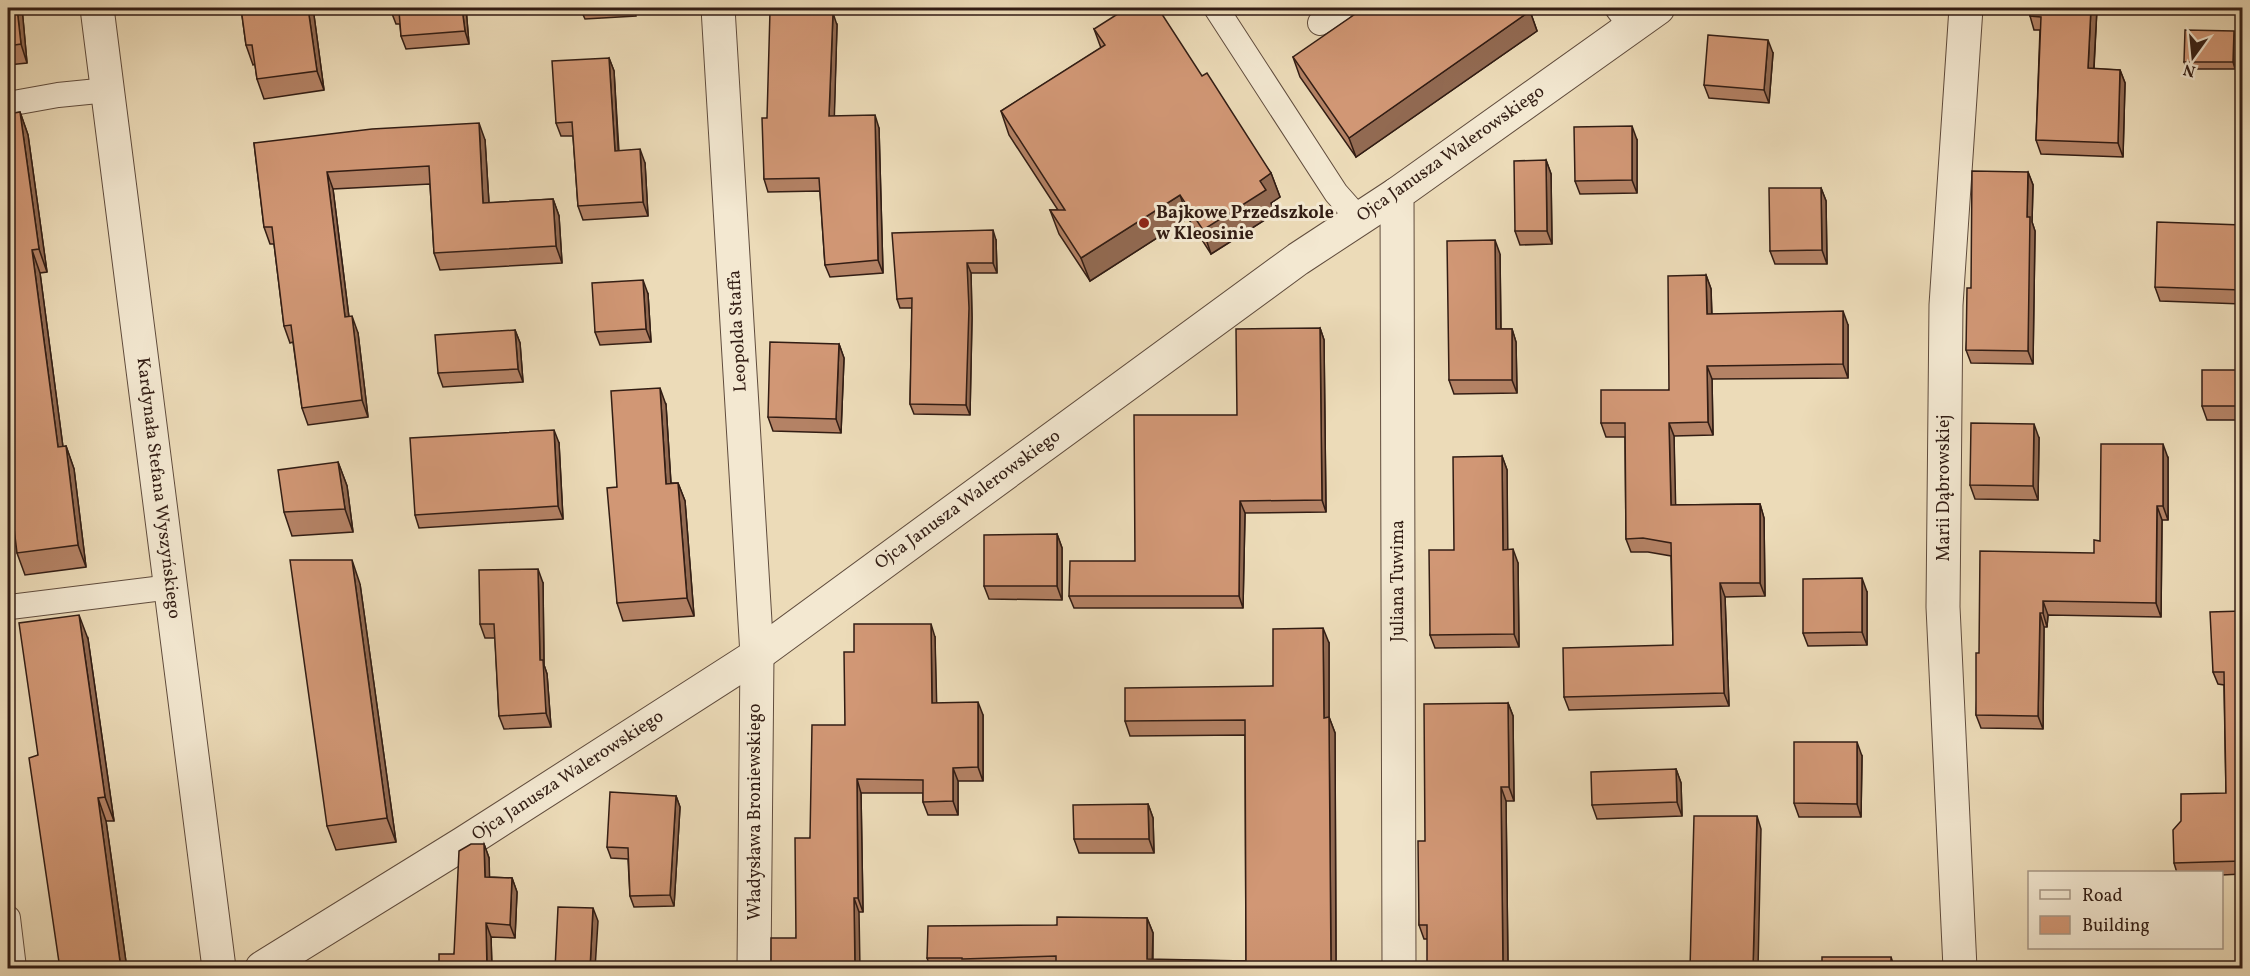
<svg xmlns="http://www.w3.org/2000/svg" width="2250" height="976" font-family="Vollkorn,serif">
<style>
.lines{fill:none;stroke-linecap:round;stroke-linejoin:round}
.service-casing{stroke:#604c3d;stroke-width:26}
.minor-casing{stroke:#604c3d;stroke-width:35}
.tertiary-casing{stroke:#604c3d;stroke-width:35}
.service{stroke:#f3e8d1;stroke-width:24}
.minor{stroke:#f3e8d1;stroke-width:33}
.tertiary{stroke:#f3e8d1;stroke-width:33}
.wall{fill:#b48265;stroke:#321d14;stroke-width:1.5}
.shaded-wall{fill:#926a52;stroke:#321d14;stroke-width:1.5}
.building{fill:#d19775;stroke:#321d14;stroke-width:1.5}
.poi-dot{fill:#8f2418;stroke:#f3e8d1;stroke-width:2}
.labels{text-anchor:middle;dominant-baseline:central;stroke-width:6;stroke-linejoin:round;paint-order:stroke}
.street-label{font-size:18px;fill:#321d14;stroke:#f3e8d1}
.poi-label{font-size:18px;font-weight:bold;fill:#321d14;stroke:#f3e8d1;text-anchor:start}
</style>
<rect width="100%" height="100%" fill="#ecdbb8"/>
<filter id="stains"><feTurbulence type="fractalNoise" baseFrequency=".00333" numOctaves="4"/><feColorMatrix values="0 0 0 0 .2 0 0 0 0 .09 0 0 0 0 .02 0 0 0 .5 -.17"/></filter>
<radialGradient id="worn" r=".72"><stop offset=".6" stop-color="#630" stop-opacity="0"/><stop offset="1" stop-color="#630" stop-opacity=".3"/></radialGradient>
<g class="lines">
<g class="service-casing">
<g id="service">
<path d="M1216,8L1336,193L1359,219"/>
<path d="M1617,8L1631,27"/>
<path d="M1320,23L1342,8"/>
<path d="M8,104L58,95L108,90"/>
<path d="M8,605L10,607L171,587"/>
<path d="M8,918L14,968"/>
</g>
</g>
<g class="minor-casing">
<g id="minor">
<path d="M97,8L219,968"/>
<path d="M718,8L757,655L754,968"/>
<path d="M262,968L464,843L757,655L1298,259L1397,194"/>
<path d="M1960,968L1943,607L1946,305L1966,8"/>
</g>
</g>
<g class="tertiary-casing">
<path id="tertiary" d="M1399,968L1397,194L1658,8"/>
</g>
<use href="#service" class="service"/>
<use href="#minor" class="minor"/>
<use href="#tertiary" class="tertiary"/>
</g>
<g class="wall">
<path d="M8,8H22L27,63L8,65Z"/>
<path d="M241,8H313L324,90L264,99L257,79L255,64L253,65L246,45Z"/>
<path d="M391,8H466L469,44L406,49L401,36L400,24H396L391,11Z"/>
<path d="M580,8H635L636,16L585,19Z"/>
<path d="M2097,8L2094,69L2120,70L2125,83L2123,157L2041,154L2036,140L2040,30H2034L2030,16Z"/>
<path d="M1530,11L1537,31L1356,157L1300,77L1293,57Z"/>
<path d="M837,25L834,116L879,128L883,273L830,277L825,265L820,191L768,192L764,179L767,118Z"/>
<path d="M1094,29L1202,76L1271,173L1280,197L1271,203L1274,214L1211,254L1188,218L1090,281L1059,234L1050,210H1058L1009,135L1001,111L1101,48Z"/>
<path d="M2236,38L2235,69H2187L2184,62Z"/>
<path d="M1773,53L1769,103L1709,98L1704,85Z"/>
<path d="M609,58L614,71L619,151L645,163L648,216L583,220L578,206L573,136H561L556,123Z"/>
<path d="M20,112L28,135L47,272L40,273L63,447L66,446L74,469L86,567L25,575L17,553L16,543H14L8,524V114Z"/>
<path d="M485,140L489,203L553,199L559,216L562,263L440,270L434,253L430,184L333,189L349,317L358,333L368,417L308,425L302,408L293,342L290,343L284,326L274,244H270L264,227L254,143Z"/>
<path d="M1637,140V193L1580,194L1575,181Z"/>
<path d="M1546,160L1551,174L1552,244L1520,245L1515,231Z"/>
<path d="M2028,172L2033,185L2032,222L2035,231L2033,364L1971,363L1966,350L1971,288Z"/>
<path d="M1821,188L1826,201L1827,264H1775L1770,251Z"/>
<path d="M2242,225V304L2160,301L2155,287Z"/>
<path d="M996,240L997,273H971L972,318L970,415L914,414L910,404L912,308H900L897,299Z"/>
<path d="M1500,254L1501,329H1512L1516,342L1517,393L1454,394L1449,380Z"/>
<path d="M1706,275L1711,289L1712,314L1848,325V378L1712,379L1713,435L1674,436L1675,505L1760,504L1764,518L1765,596L1725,597L1729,706L1569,710L1564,697L1673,645L1671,556L1648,552H1631L1626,539L1625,437H1606L1601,423L1669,390Z"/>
<path d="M648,294L651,342L600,345L595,332Z"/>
<path d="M1320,328L1324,340L1326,512L1245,513L1243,608H1074L1069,596L1135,561L1237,415Z"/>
<path d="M515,330L520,343L523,382L443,387L438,373Z"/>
<path d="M839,344L844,358L841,433L773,431L768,417Z"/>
<path d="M2242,370V420H2207L2202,406Z"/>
<path d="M666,405L671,483H678L685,501L694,616L623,621L617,603V487Z"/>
<path d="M2039,438L2038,500L1975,499L1970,485Z"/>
<path d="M559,443L563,519L419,528L415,515Z"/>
<path d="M1502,456L1507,470V549L1518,563L1519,647L1435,648L1430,635L1454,550Z"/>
<path d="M2168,458V520H2162L2161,617L2048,615L2047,627H2044L2043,729L1981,728L1976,715L1979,653L2094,553L2100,541Z"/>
<path d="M338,462L347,486L353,532L292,536L284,512Z"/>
<path d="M1057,534L1062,548V600L989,599L984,586Z"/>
<path d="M543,583L544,665L547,674L551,727L504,729L499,716L495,638H485L480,624Z"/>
<path d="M360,584L396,842L336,850L327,826Z"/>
<path d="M1867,592V645L1808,646L1803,633Z"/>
<path d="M2242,611V874L2222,875V873H2177L2174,863L2226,793L2224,685L2218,684L2213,672Z"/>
<path d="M935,637L936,703L983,715V781H958V815H928L923,802V793H861L863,912H859L796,938L810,838L845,725L854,652Z"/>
<path d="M88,639L114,821H106L127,969H60L38,755Z"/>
<path d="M1329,643V717L1335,733L1336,963L1338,969H931L927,958L1057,925L1147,918L1153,933V960L1246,961L1245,735L1130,736L1125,721L1273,686Z"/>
<path d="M1508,703L1513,716L1514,801H1506L1508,967L1512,969L1427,939H1424L1419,925L1425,841Z"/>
<path d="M1862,756L1861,817H1799L1794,803Z"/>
<path d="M1676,769L1681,783L1682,816L1597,819L1592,805Z"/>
<path d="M676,796L680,807L674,906L634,907L630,896L628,859L611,858L607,847Z"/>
<path d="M1148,804L1153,818L1154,853H1079L1074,839Z"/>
<path d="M484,844L489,858V877L512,878L517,892L515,938L491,937L492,969H439L454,954Z"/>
</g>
<g class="shaded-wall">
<path d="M17,8H22L27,63L21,44Z"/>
<path d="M308,8H313L324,90L317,71Z"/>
<path d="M462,8H466L469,44L465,31Z"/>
<path d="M2091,8H2097L2093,82L2088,68Z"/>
<path d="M1530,11L1537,31L1356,157L1349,138Z"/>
<path d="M833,13L837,25L834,129L829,116Z"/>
<path d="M2234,31L2236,38L2235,69L2233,62Z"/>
<path d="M1768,40L1773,53L1769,103L1764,90Z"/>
<path d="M609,58L614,71L619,165L615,151Z"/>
<path d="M2120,70L2125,83L2123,157L2118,143Z"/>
<path d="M20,112L28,135L47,272L39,249Z"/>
<path d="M875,115L879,128L883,273L878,260Z"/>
<path d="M479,123L485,140L490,220L483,203Z"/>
<path d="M1632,126L1637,140V193L1632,180Z"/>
<path d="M640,149L645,163L648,216L643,202Z"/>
<path d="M1546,160L1551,174L1552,244L1547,231Z"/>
<path d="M327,172L333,189L351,334L345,317Z"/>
<path d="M2028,172L2033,185L2032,222L2035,231L2033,364L2028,351L2027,217Z"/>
<path d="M1271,173L1280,197L1271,203L1274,214L1211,254L1203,230L1260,181Z"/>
<path d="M1821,188L1826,201L1827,264L1822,250Z"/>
<path d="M1180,195L1188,218L1090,281L1081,258Z"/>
<path d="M553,199L559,216L562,263L556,246Z"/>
<path d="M993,230L996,240L997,273L993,263Z"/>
<path d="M1495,240L1500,254L1501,343L1496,329Z"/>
<path d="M32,250L40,273L66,470L58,447Z"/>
<path d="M967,263L971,273L972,318L970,415L966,405Z"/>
<path d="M1706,275L1711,289L1712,327L1707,314Z"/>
<path d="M643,280L648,294L651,342L646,329Z"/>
<path d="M1843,311L1848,325V378L1843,364Z"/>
<path d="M352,316L358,333L368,417L362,400Z"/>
<path d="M1320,328L1324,340L1326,512L1322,500Z"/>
<path d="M1512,329L1516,342L1517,393L1512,380Z"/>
<path d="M515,330L520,343L523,382L518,369Z"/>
<path d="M839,344L844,358L841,433L836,419Z"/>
<path d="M1707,366L1712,379L1713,435L1708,422Z"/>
<path d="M660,388L666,405L672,501L666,484Z"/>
<path d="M1669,423L1674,436L1676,519L1671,505Z"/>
<path d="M2034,424L2039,438L2038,500L2033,486Z"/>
<path d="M554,430L559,443L563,519L558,506Z"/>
<path d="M2163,444L2168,458V520L2163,506Z"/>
<path d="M66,446L74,469L86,567L78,545Z"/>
<path d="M1502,456L1507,470L1508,563L1503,550Z"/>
<path d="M338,462L347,486L353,532L345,509Z"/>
<path d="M678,483L685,501L694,616L687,598Z"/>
<path d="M1240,501L1245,513L1243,608L1239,596Z"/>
<path d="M1760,504L1764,518L1765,596L1760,583Z"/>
<path d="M2157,506L2162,520L2161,617L2156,603Z"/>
<path d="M1057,534L1062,548V600L1057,586Z"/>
<path d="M1513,549L1518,563L1519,647L1514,634Z"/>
<path d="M352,560L360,584L396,842L387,818Z"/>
<path d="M538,569L543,583L544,665L547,674L551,727L546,713L540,660Z"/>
<path d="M1862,578L1867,592V645L1862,632Z"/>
<path d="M1720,583L1725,597L1729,706L1724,693Z"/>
<path d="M2043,601L2048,615L2047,627L2043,613Z"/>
<path d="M2040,613L2044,627L2043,729L2038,716Z"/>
<path d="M79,615L88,639L114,821L105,797Z"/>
<path d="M931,624L935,637L937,716L932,703Z"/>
<path d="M1323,628L1329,643V733L1324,718Z"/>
<path d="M978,702L983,715V781L978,767Z"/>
<path d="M1508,703L1513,716L1514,801L1509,787Z"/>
<path d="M1329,717L1335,733L1336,969L1331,963Z"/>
<path d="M1857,742L1862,756L1861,817L1857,804Z"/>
<path d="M953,768L958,781V815L953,801Z"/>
<path d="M1676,769L1681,783L1682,816L1677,802Z"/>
<path d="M857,779L861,793L863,912L858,898Z"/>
<path d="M1501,787L1506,801L1508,969L1503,967Z"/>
<path d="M676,796L680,807L674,906L670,895Z"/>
<path d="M98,798L106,821L127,969H121Z"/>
<path d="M1148,804L1153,818L1154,853L1149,839Z"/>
<path d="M1757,816L1761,829L1758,969H1753Z"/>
<path d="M484,844L489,858L490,890L485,877Z"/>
<path d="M512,878L517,892L515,938L510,925Z"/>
<path d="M854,898L859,912L860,969H855Z"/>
<path d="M593,908L598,921L595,969H590Z"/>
<path d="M1147,918L1153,933L1152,969L1147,959Z"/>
<path d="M486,923L491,937L492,969H487Z"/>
<path d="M1891,957L1895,969H1891Z"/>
</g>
<g class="building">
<path d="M8,8H17L21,44L8,46Z"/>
<path d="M241,8H308L317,71L257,79L252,45H246Z"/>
<path d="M391,8H462L465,31L401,36L399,11H391Z"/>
<path d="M1127,8H1158L1202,76L1207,73L1271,173L1260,181L1266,190L1203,230L1180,195L1081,258L1050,210H1065L1001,111L1105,45L1094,29Z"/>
<path d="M1364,8H1527L1530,11L1349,138L1293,57Z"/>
<path d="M2030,8H2091L2088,68L2120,70L2118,143L2036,140L2041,17L2030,16Z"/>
<path d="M770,11L833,13L829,116L875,115L878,260L825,265L819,178L764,179L762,118H767Z"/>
<path d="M2185,30L2234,31L2233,62H2184Z"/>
<path d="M1708,35L1768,40L1764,90L1704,85Z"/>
<path d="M609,58L615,151L640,149L643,202L578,206L572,122L556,123L552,61Z"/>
<path d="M20,112L39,249L32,250L58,447L66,446L78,545L17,553L13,520H8V114Z"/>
<path d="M479,123L483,203L553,199L556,246L434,253L429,166L327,172L345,317L352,316L362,400L302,408L291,325L284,326L272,227H264L254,143L372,129Z"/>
<path d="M1632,126V180L1575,181L1574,127Z"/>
<path d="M1546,160L1547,231H1515L1514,161Z"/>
<path d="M1972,171L2028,172L2027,217H2030L2028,351L1966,350L1967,288H1971Z"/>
<path d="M1769,188H1821L1822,250L1770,251Z"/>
<path d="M2157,222L2242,225V290L2155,287Z"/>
<path d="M993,230V263H967L969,308L966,405L910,404L912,298L897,299L892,233Z"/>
<path d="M1495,240L1496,329H1512V380H1449L1447,241Z"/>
<path d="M1706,275L1707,314L1843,311V364L1707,366L1708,422L1669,423L1671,505L1760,504V583H1720L1724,693L1564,697L1563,648L1673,645L1671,543L1643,538L1626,539L1625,423H1601V390H1669L1668,276Z"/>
<path d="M643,280L646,329L595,332L592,283Z"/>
<path d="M1320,328L1322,500L1240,501L1239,596H1069L1070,561H1135L1134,415H1237L1236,329Z"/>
<path d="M515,330L518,369L438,373L435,335Z"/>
<path d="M770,342L839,344L836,419L768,417Z"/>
<rect x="2202" y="370" width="40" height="36"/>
<path d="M660,388L666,484L678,483L687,598L617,603L607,488L617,487L611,391Z"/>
<path d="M1971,423L2034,424L2033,486L1970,485Z"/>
<path d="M554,430L558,506L415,515L410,438Z"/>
<path d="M2101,444H2163V506H2157L2156,603L2043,601V613H2040L2038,716L1976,715V653H1979L1980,551L2094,553V540L2100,541Z"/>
<path d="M1502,456L1503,550L1513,549L1514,634L1430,635L1429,550H1454L1453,457Z"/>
<path d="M338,462L345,509L284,512L278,470Z"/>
<path d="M1057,534V586H984V535Z"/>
<path d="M290,560H352L387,818L327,826Z"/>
<path d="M538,569L540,660H543L546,713L499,716L494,624H480L479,570Z"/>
<path d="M1862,578V632L1803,633V579Z"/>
<path d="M2242,611V861L2174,863L2173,830L2181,821V794L2226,793L2224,672H2213L2210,612Z"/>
<path d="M79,615L105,797L98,798L121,969H60L29,758L38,755L19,623Z"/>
<path d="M854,624H931L932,703L978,702V767L953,768V801L923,802V780L857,779L858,898H854L855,969H771V938H796L795,838H810L812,725H845L844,652H854Z"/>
<path d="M1323,628L1324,718L1329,717L1331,963H1336V969H1056V956L962,959V958H927L928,926L1057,925V917L1147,918V959L1246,961L1245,720L1125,721V688L1273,686V629Z"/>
<path d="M1508,703L1509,787H1501L1503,967H1511V969H1427V925H1419L1418,841H1425L1424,704Z"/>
<path d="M1794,742H1857V804L1794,803Z"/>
<path d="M1676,769L1677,802L1592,805L1591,772Z"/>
<path d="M610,792L676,796L670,895L630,896L628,848L607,847Z"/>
<path d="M1148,804L1149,839H1074L1073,805Z"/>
<path d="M1694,816H1757L1753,969H1690Z"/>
<path d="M471,844H484L485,877L512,878L510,925L486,923L487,969H439V954H454L459,851Z"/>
<path d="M558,907L593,908L590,969H555Z"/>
<rect x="1822" y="957" width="69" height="12"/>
</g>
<circle class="poi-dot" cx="1144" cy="223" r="6"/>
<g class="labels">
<g class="street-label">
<text transform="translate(1451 154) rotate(-35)">Ojca Janusza Walerowskiego</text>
<text transform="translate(738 331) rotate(-93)">Leopolda Staffa</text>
<text transform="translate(158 488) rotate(83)">Kardynała Stefana Wyszyńskiego</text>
<text transform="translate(1944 488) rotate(-90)">Marii Dąbrowskiej</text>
<text transform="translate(968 500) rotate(-36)">Ojca Janusza Walerowskiego</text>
<text transform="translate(1398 581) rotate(-90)">Juliana Tuwima</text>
<text transform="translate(568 776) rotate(-33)">Ojca Janusza Walerowskiego</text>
<text transform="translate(755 812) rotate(-90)">Władysława Broniewskiego</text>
</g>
<g class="poi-label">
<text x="1156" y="213">Bajkowe Przedszkole<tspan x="1156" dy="21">w Kleosinie</tspan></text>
</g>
</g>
<rect width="2250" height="976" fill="none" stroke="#ecdbb8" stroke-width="30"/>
<rect x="9" y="9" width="2232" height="958" fill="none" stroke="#321d14" stroke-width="3"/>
<rect x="15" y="15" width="2220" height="946" fill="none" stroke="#321d14" stroke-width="1.5"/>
<rect x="2028" y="871" width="195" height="78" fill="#f3e8d1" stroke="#a69785" stroke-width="1.5"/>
<rect x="2040" y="890" width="30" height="9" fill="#f3e8d1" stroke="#a69785" stroke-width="1.5"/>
<text x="2082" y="901" font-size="18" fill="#321d14">Road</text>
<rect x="2040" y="916" width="30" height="18" fill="#d19775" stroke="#a69785" stroke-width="1.5"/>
<text x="2082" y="931" font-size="18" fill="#321d14">Building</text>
<g transform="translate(2193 57) rotate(195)" stroke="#f3e8d1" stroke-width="4.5" paint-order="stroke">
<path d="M0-4.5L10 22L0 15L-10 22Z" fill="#321d14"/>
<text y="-9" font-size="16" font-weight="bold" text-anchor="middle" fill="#321d14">N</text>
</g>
<rect width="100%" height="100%" filter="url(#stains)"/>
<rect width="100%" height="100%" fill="url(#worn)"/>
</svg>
